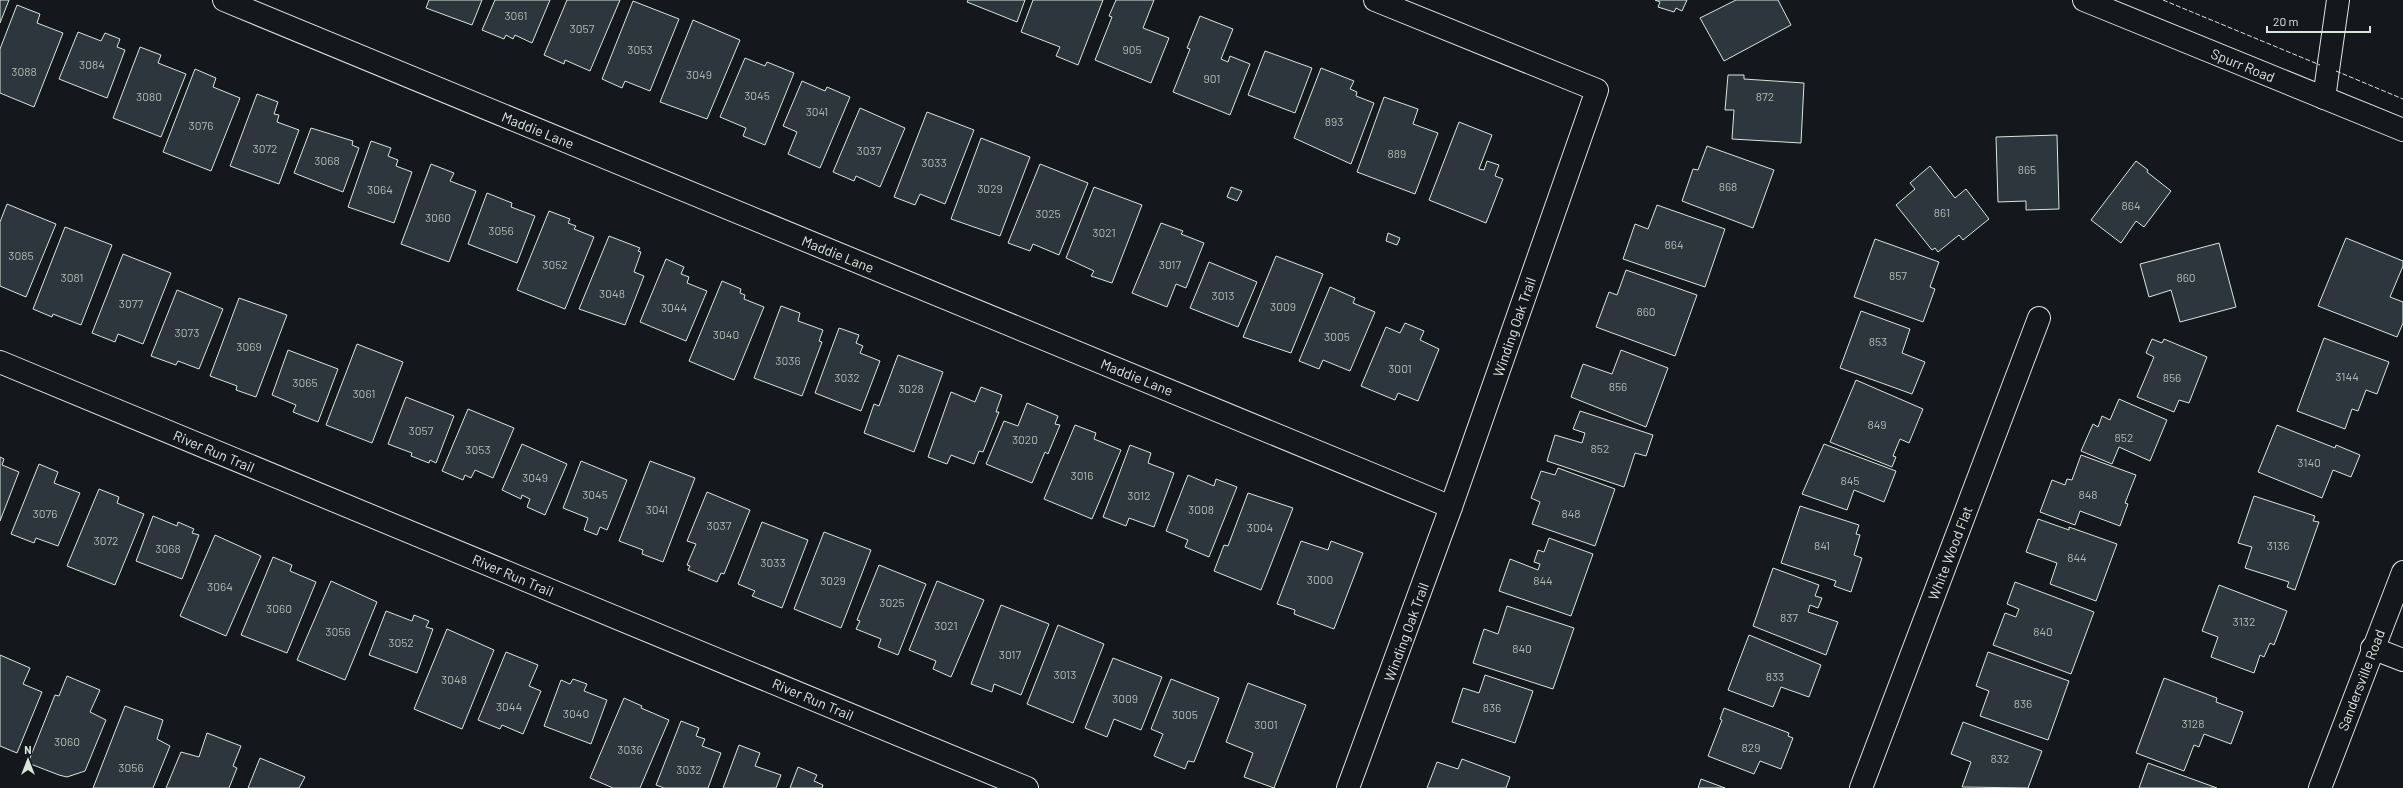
<svg xmlns="http://www.w3.org/2000/svg" width="2403" height="788" font-family="Barlow,sans-serif">
<style>
.building{fill:#2c363c;stroke:#d8e6dc}
.lines{fill:none;stroke-linecap:round;stroke-linejoin:round}
.minor-casing{stroke:#d8e6dc;stroke-width:24}
.minor{stroke:#14181c;stroke-width:22}
.fence{stroke:#d8e6dc;stroke-width:1;stroke-dasharray:5 2;stroke-linecap:butt}
.labels{text-anchor:middle;dominant-baseline:central;stroke-width:3;stroke-linejoin:round;paint-order:stroke}
.number-label{font-size:12px;fill:#adbab4}
.street-label{font-size:14px;fill:#d8e6dc;stroke:#14181c}
</style>
<rect width="100%" height="100%" fill="#14181c"/>
<g class="building">
<path d="M0,0H9L0,23Z"/>
<path d="M429,0H482L472,25L426,8Z"/>
<path d="M495,0H550L532,43L515,35L513,39L506,35L504,39L482,30Z"/>
<path d="M567,0H620L590,71L565,60L564,64L544,55Z"/>
<path d="M968,0H1025L1017,22L967,2Z"/>
<path d="M1033,0H1103L1078,65L1056,56L1060,47L1021,32Z"/>
<path d="M1116,0H1154L1143,28L1169,38L1151,83L1095,60L1112,17L1109,16Z"/>
<path d="M1655,0H1687L1682,11L1676,8L1674,12L1658,7L1660,2Z"/>
<path d="M1736,0H1778L1791,25L1724,61L1700,18Z"/>
<path d="M633,1L679,19L650,91L625,81L622,88L602,79Z"/>
<path d="M17,5L40,14L37,23L63,33L34,107L0,93V49Z"/>
<path d="M1200,16L1233,29L1221,59L1228,62L1230,56L1250,64L1230,115L1173,92L1190,49L1187,48Z"/>
<path d="M693,20L740,40L707,119L660,102Z"/>
<path d="M78,32L101,41L105,33L120,39L117,47L125,50L107,98L59,79Z"/>
<path d="M140,47L161,55L158,63L186,74L161,137L113,118Z"/>
<path d="M1265,51L1312,68L1295,113L1248,95Z"/>
<path d="M745,58L765,66L767,62L794,73L765,145L743,136L746,128L720,117Z"/>
<path d="M1321,68L1354,81L1350,89L1357,92L1356,96L1374,103L1351,164L1294,138Z"/>
<path d="M195,69L216,78L213,87L240,98L211,171L163,152Z"/>
<path d="M1728,75H1744V79L1804,83L1801,143L1732,139L1734,110H1725Z"/>
<path d="M802,81L825,91L827,87L850,97L820,168L788,154L797,132L783,126Z"/>
<path d="M257,94L278,102L274,114L279,115L277,122L299,130L279,184L230,166Z"/>
<path d="M1384,97L1418,109L1413,124L1438,133L1415,194L1357,172Z"/>
<path d="M860,108L905,128L880,187L856,176L854,181L833,172Z"/>
<path d="M927,112L974,130L945,204L920,194L915,205L894,197Z"/>
<path d="M1459,122L1492,135L1479,169L1484,170L1487,161L1499,165L1495,176L1503,179L1486,223L1429,200Z"/>
<path d="M311,128L353,141L352,145L359,148L343,192L294,173Z"/>
<path d="M2057,135L2059,209L2026,210V201L1998,202L1996,137Z"/>
<path d="M981,138L1030,157L1000,236L951,219Z"/>
<path d="M371,141L391,148L388,156L398,160L396,166L412,172L394,223L348,207Z"/>
<path d="M1707,146L1774,170L1753,228L1682,201L1693,169L1698,170Z"/>
<path d="M2136,161L2148,170L2147,172L2171,191L2144,227L2136,221L2121,243L2091,220Z"/>
<path d="M431,164L454,173L450,181L476,191L449,262L401,244Z"/>
<path d="M1040,164L1088,183L1059,255L1033,244L1030,251L1008,243Z"/>
<path d="M1930,166L1955,198L1966,189L1989,219L1963,240L1959,235L1938,252L1935,248L1932,250L1896,205L1915,189L1910,183Z"/>
<path d="M1094,187L1142,205L1112,283L1091,276L1094,271L1066,258Z"/>
<path d="M1231,187L1242,191L1237,201L1227,197Z"/>
<path d="M487,193L512,203L511,207L535,216L517,263L468,244Z"/>
<path d="M7,204L56,224L26,297L0,286V222Z"/>
<path d="M1657,205L1725,229L1705,287L1623,259L1635,224L1648,229Z"/>
<path d="M549,211L570,219L568,223L576,226L574,229L594,237L565,309L517,290Z"/>
<path d="M1161,223L1183,231L1181,234L1204,243L1186,288L1176,284L1167,307L1132,293Z"/>
<path d="M65,227L112,245L81,325L53,314L52,317L33,309Z"/>
<path d="M1388,233L1400,238L1397,245L1386,241Z"/>
<path d="M609,236L640,248L638,251L641,252L634,272L644,276L625,325L579,309Z"/>
<path d="M2346,238L2403,261V266L2390,297L2403,302V323L2397,337L2318,306Z"/>
<path d="M1875,239L1939,262L1930,287L1935,289L1923,322L1854,297Z"/>
<path d="M2219,243L2236,307L2180,322L2171,290L2149,297L2140,264Z"/>
<path d="M123,254L171,273L143,344L118,334L115,342L92,333Z"/>
<path d="M1276,256L1323,274L1291,353L1243,337Z"/>
<path d="M666,259L684,267L681,274L689,277L687,283L707,291L686,341L640,322Z"/>
<path d="M1209,262L1257,282L1238,327L1190,308Z"/>
<path d="M1626,270L1697,295L1675,356L1596,327L1609,292L1617,295Z"/>
<path d="M722,281L741,289L740,293L745,295L744,299L764,307L734,380L689,361Z"/>
<path d="M1330,287L1355,298L1353,303L1375,312L1350,371L1323,360L1319,369L1299,361Z"/>
<path d="M177,290L223,309L199,369L178,361L176,365L151,356Z"/>
<path d="M239,298L287,315L256,397L236,390L237,386L210,376Z"/>
<path d="M781,306L800,313L798,321L823,330L819,341L822,342L802,396L754,378Z"/>
<path d="M1861,311L1910,329L1902,353L1925,362L1912,394L1840,368Z"/>
<path d="M1405,323L1424,331L1420,340L1439,349L1418,401L1398,393L1395,400L1361,386L1386,327L1400,333Z"/>
<path d="M839,328L859,335L856,343L863,346L860,353L880,361L861,411L815,393Z"/>
<path d="M2324,338L2389,362L2377,394L2366,390L2358,411L2352,409L2345,429L2297,411Z"/>
<path d="M2152,339L2162,343L2164,339L2207,357L2189,403L2179,400L2174,412L2137,397L2154,357L2146,353Z"/>
<path d="M357,344L403,362L372,443L326,425Z"/>
<path d="M288,350L338,369L318,422L293,412L296,405L272,395Z"/>
<path d="M1621,350L1668,368L1646,427L1571,397L1583,364L1612,374Z"/>
<path d="M898,355L943,372L914,452L864,433L874,404L879,406Z"/>
<path d="M1856,380L1923,409L1909,443L1900,439L1893,456L1896,457L1892,467L1830,442Z"/>
<path d="M981,387L1002,395L996,412H999L983,452L979,451L974,464L951,455L947,464L928,457L951,392L975,402Z"/>
<path d="M406,397L454,416L436,463L430,460L429,463L411,456L412,453L388,444Z"/>
<path d="M2119,399L2167,420L2150,461L2119,447L2112,464L2081,451L2093,424L2098,427L2102,416L2110,420Z"/>
<path d="M1027,403L1058,416L1055,424L1060,425L1048,454L1045,452L1032,483L986,464L1004,421L1018,426Z"/>
<path d="M468,409L514,428L493,478L475,470L471,478L465,475L463,480L442,471Z"/>
<path d="M1580,411L1653,435L1646,456L1635,453L1624,487L1547,461L1555,435L1582,443L1585,433L1573,429Z"/>
<path d="M1075,425L1096,433L1094,439L1121,450L1092,519L1044,499Z"/>
<path d="M2277,425L2335,448L2336,445L2360,455L2351,477L2333,470L2322,498L2258,472Z"/>
<path d="M522,444L567,464L545,515L527,507L530,499L522,495L521,499L502,490Z"/>
<path d="M1824,444L1896,471L1884,502L1854,490L1847,510L1802,494Z"/>
<path d="M1130,445L1151,453L1148,463L1174,473L1154,527L1129,518L1126,526L1103,517Z"/>
<path d="M2081,455L2136,475L2125,503L2128,504L2120,526L2080,511L2075,525L2040,512L2052,480L2065,485L2067,479L2072,480Z"/>
<path d="M0,457L4,459L2,465L19,472L0,521Z"/>
<path d="M581,461L627,480L607,530L600,527L597,535L584,530L588,518L563,508Z"/>
<path d="M650,461L695,478L663,562L642,554L643,550L619,541Z"/>
<path d="M39,464L58,472L54,483L80,493L58,546L36,538L34,543L11,534Z"/>
<path d="M1558,468L1615,489L1595,546L1532,524L1540,502L1531,498L1541,471L1555,475Z"/>
<path d="M1188,475L1214,486L1216,479L1237,487L1209,557L1185,547L1188,540L1166,531Z"/>
<path d="M99,489L119,497L117,503L144,514L115,585L67,566Z"/>
<path d="M707,492L750,510L724,574L721,573L717,582L688,570L690,566L687,565L696,544L687,541Z"/>
<path d="M1248,493L1293,508L1261,590L1214,571L1224,545L1228,546Z"/>
<path d="M2254,496L2315,516L2313,521L2319,522L2295,590L2287,587L2289,582L2245,568L2252,547L2238,543Z"/>
<path d="M1800,506L1859,525L1856,534L1860,535L1854,555L1862,558L1851,592L1834,586L1836,581L1781,563Z"/>
<path d="M153,516L177,526L178,522L194,529L192,533L199,535L182,579L136,561Z"/>
<path d="M2038,519L2069,530V527L2117,544L2096,601L2050,584L2057,563L2026,552Z"/>
<path d="M762,522L808,540L782,608L752,596L755,591L738,584Z"/>
<path d="M824,532L871,550L841,628L794,609Z"/>
<path d="M215,535L261,556L226,636L180,616Z"/>
<path d="M1549,538L1593,554L1571,616L1499,591L1510,559L1538,570L1540,564L1534,562L1538,550L1544,552Z"/>
<path d="M1301,541L1328,550L1331,541L1363,553L1334,629L1294,614L1295,610L1277,604Z"/>
<path d="M273,557L292,565L290,571L316,582L287,653L241,635Z"/>
<path d="M879,565L926,584L898,655L878,647L881,639L856,629L860,621L857,620Z"/>
<path d="M1773,568L1819,585L1815,596L1822,598L1818,608L1810,605L1808,612L1838,622L1826,655L1753,626Z"/>
<path d="M331,581L377,602L345,680L297,660Z"/>
<path d="M937,581L984,600L951,677L933,669L936,661L909,650Z"/>
<path d="M2015,582L2094,612L2071,674L1993,645L2005,613L2016,617L2019,609L2007,604Z"/>
<path d="M2219,585L2287,611L2274,645L2270,643L2264,657L2260,655L2254,673L2211,657L2218,637L2202,631Z"/>
<path d="M1001,605L1049,624L1021,695L994,684L992,692L971,684Z"/>
<path d="M1507,606L1574,628L1553,689L1473,663L1484,629L1498,634Z"/>
<path d="M386,611L412,621L414,615L429,621L426,627L433,629L417,673L369,655Z"/>
<path d="M1058,625L1104,644L1073,723L1027,704Z"/>
<path d="M447,629L494,650L462,729L414,709Z"/>
<path d="M1749,635L1821,665L1809,697L1781,687L1773,707L1728,690Z"/>
<path d="M506,652L538,665L529,686L541,691L523,734L502,725L500,729L478,720Z"/>
<path d="M1988,652L2069,681L2048,740L1980,716L1989,691L1976,686Z"/>
<path d="M0,655L30,668L23,684L42,692L17,753L0,746Z"/>
<path d="M1113,658L1162,677L1141,730L1114,719L1107,737L1085,728Z"/>
<path d="M1485,675L1533,691L1515,743L1452,722L1463,688L1479,693Z"/>
<path d="M67,676L100,690L90,712L106,720L85,771L67,777L59,775L28,763L55,695L59,696Z"/>
<path d="M2164,678L2217,698L2216,702L2243,712L2231,744L2204,734L2199,747L2194,745L2184,771L2136,753Z"/>
<path d="M573,679L587,684L584,691L607,700L591,744L544,726L561,680L570,684Z"/>
<path d="M1171,679L1219,698L1194,762L1188,761L1185,769L1154,756L1163,734L1151,729Z"/>
<path d="M1248,683L1306,705L1274,788L1244,777L1253,753L1226,742Z"/>
<path d="M624,698L642,706L641,708L669,720L640,788H613L590,778Z"/>
<path d="M125,706L163,720L157,739L170,746L153,788H93Z"/>
<path d="M1724,708L1789,733L1788,736L1793,738L1781,769L1760,761L1754,774L1708,756L1722,720L1720,719Z"/>
<path d="M681,721L699,728L696,736L705,739L702,746L721,753L708,788H664L656,785Z"/>
<path d="M1963,722L2042,751L2028,788L1962,787L1971,762L1951,754Z"/>
<path d="M207,733L241,746L233,766L237,768L229,788H166L181,752L199,757Z"/>
<path d="M739,745L760,753L755,766L781,775L776,788H723Z"/>
<path d="M260,758L305,777L299,788H248Z"/>
<path d="M1462,759L1510,777L1506,788H1427L1437,762L1458,769Z"/>
<path d="M2148,763L2217,788H2139Z"/>
<path d="M798,767L817,775L814,781L823,785L822,788H790Z"/>
<path d="M1701,779L1725,788H1698Z"/>
</g>
<g class="lines">
<g class="minor-casing">
<g id="minor">
<path d="M224,0L1451,507"/>
<path d="M2084,0L2403,130"/>
<path d="M2324,98L2338,0"/>
<path d="M0,362L1027,788"/>
<path d="M2372,648L2403,660"/>
<path d="M1348,788L1451,507L1597,90L1375,0"/>
<path d="M1861,788L2039,318"/>
<path d="M2320,788L2403,572"/>
</g>
</g>
<use href="#minor" class="minor"/>
<g class="fence">
<path d="M2163,0L2320,65"/>
<path d="M2336,71L2403,99"/>
</g>
</g>
<g class="labels">
<g class="number-label">
<text x="516" y="15">3061</text>
<text x="582" y="28">3057</text>
<text x="640" y="49">3053</text>
<text x="1132" y="49">905</text>
<text x="92" y="64">3084</text>
<text x="24" y="71">3088</text>
<text x="699" y="74">3049</text>
<text x="1212" y="78">901</text>
<text x="757" y="95">3045</text>
<text x="149" y="96">3080</text>
<text x="1765" y="96">872</text>
<text x="817" y="111">3041</text>
<text x="1334" y="121">893</text>
<text x="201" y="125">3076</text>
<text x="265" y="148">3072</text>
<text x="869" y="150">3037</text>
<text x="1397" y="153">889</text>
<text x="327" y="160">3068</text>
<text x="934" y="162">3033</text>
<text x="2027" y="169">865</text>
<text x="1728" y="186">868</text>
<text x="990" y="188">3029</text>
<text x="380" y="189">3064</text>
<text x="2131" y="205">864</text>
<text x="1942" y="212">861</text>
<text x="1048" y="213">3025</text>
<text x="438" y="217">3060</text>
<text x="501" y="230">3056</text>
<text x="1104" y="232">3021</text>
<text x="1674" y="244">864</text>
<text x="21" y="255">3085</text>
<text x="555" y="264">3052</text>
<text x="1170" y="264">3017</text>
<text x="1898" y="275">857</text>
<text x="72" y="277">3081</text>
<text x="2186" y="277">860</text>
<text x="612" y="293">3048</text>
<text x="1223" y="295">3013</text>
<text x="131" y="303">3077</text>
<text x="1283" y="306">3009</text>
<text x="674" y="307">3044</text>
<text x="1646" y="311">860</text>
<text x="187" y="332">3073</text>
<text x="726" y="334">3040</text>
<text x="1337" y="336">3005</text>
<text x="1878" y="341">853</text>
<text x="249" y="346">3069</text>
<text x="788" y="360">3036</text>
<text x="1400" y="368">3001</text>
<text x="2347" y="376">3144</text>
<text x="847" y="377">3032</text>
<text x="2172" y="377">856</text>
<text x="305" y="382">3065</text>
<text x="1618" y="386">856</text>
<text x="911" y="388">3028</text>
<text x="364" y="393">3061</text>
<text x="1877" y="424">849</text>
<text x="421" y="430">3057</text>
<text x="2124" y="437">852</text>
<text x="1025" y="439">3020</text>
<text x="1600" y="448">852</text>
<text x="478" y="449">3053</text>
<text x="2309" y="462">3140</text>
<text x="1082" y="475">3016</text>
<text x="535" y="477">3049</text>
<text x="1850" y="480">845</text>
<text x="595" y="494">3045</text>
<text x="2088" y="494">848</text>
<text x="1139" y="495">3012</text>
<text x="657" y="509">3041</text>
<text x="1201" y="509">3008</text>
<text x="45" y="513">3076</text>
<text x="1571" y="513">848</text>
<text x="719" y="525">3037</text>
<text x="1260" y="527">3004</text>
<text x="106" y="540">3072</text>
<text x="1822" y="545">841</text>
<text x="2278" y="545">3136</text>
<text x="168" y="548">3068</text>
<text x="2077" y="557">844</text>
<text x="773" y="562">3033</text>
<text x="1320" y="579">3000</text>
<text x="833" y="580">3029</text>
<text x="1543" y="580">844</text>
<text x="220" y="586">3064</text>
<text x="892" y="602">3025</text>
<text x="279" y="608">3060</text>
<text x="1789" y="617">837</text>
<text x="2244" y="621">3132</text>
<text x="946" y="625">3021</text>
<text x="338" y="631">3056</text>
<text x="2043" y="631">840</text>
<text x="401" y="642">3052</text>
<text x="1522" y="648">840</text>
<text x="1010" y="654">3017</text>
<text x="1065" y="674">3013</text>
<text x="1775" y="676">833</text>
<text x="454" y="679">3048</text>
<text x="1125" y="698">3009</text>
<text x="2023" y="703">836</text>
<text x="509" y="706">3044</text>
<text x="1492" y="707">836</text>
<text x="576" y="713">3040</text>
<text x="1185" y="714">3005</text>
<text x="2193" y="723">3128</text>
<text x="1266" y="724">3001</text>
<text x="67" y="741">3060</text>
<text x="1751" y="747">829</text>
<text x="630" y="749">3036</text>
<text x="2000" y="758">832</text>
<text x="131" y="767">3056</text>
<text x="689" y="769">3032</text>
</g>
<g class="street-label">
<text transform="translate(2243 65) rotate(22)">Spurr Road</text>
<text transform="translate(538 130) rotate(22)">Maddie Lane</text>
<text transform="translate(838 254) rotate(22)">Maddie Lane</text>
<text transform="translate(1514 327) rotate(-71)">Winding Oak Trail</text>
<text transform="translate(1137 377) rotate(22)">Maddie Lane</text>
<text transform="translate(214 451) rotate(23)">River Run Trail</text>
<text transform="translate(1950 553) rotate(-69)">White Wood Flat</text>
<text transform="translate(513 575) rotate(23)">River Run Trail</text>
<text transform="translate(1406 632) rotate(-70)">Winding Oak Trail</text>
<text transform="translate(2361 680) rotate(-69)">Sandersville Road</text>
<text transform="translate(813 699) rotate(23)">River Run Trail</text>
</g>
</g>
<g transform="translate(28 760)" stroke="#14181c" stroke-width="3" paint-order="stroke">
<path d="M0-3L7 15L0 10L-7 15Z" fill="#d8e6dc"/>
<text y="-6" font-size="11" font-weight="bold" text-anchor="middle" fill="#d8e6dc">N</text>
</g>
<path d="M2267 26v6h103v-6" fill="none" stroke="#d8e6dc" stroke-width="2"/>
<text x="2273" y="26" font-size="12" fill="#d8e6dc" stroke="#14181c" stroke-width="3" paint-order="stroke">20 m</text>
</svg>
